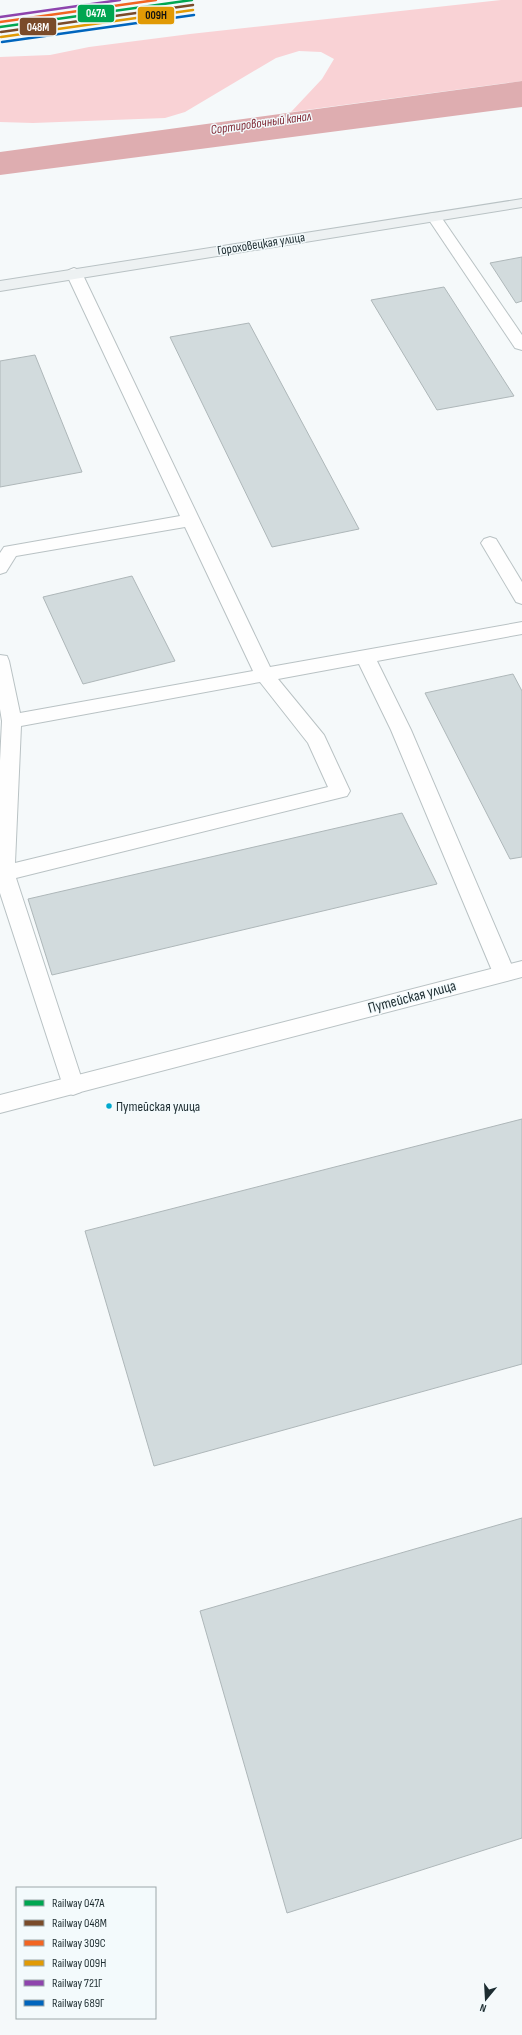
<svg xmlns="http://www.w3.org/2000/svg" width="522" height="2035" font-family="'Sofia Sans Condensed',sans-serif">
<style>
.forest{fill:#f9d2d5}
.water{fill:#deadb0}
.building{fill:#d2dbdd;stroke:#aeb7b9}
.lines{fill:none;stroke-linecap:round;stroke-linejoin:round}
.lane-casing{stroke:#b9c2c4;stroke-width:2}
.street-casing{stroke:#b9c2c4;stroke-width:2}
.secondary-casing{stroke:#b9c2c4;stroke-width:2}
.lane{fill:#fefefe;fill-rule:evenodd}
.street{fill:#fefefe;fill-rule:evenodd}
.secondary{fill:#edf1f2;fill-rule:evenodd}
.rail-1-casing{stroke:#f3fafc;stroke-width:4.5}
.rail-2-casing{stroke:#f3fafc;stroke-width:4.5}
.rail-3-casing{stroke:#f3fafc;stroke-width:4.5}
.rail-4-casing{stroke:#f3fafc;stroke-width:4.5}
.rail-5-casing{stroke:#f3fafc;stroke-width:4.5}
.rail-6-casing{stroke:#f3fafc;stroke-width:4.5}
.rail-1{stroke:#00a651;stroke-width:2.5}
.rail-2{stroke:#7a4b2a;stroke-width:2.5}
.rail-3{stroke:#f26522;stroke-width:2.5}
.rail-4{stroke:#e19a05;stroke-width:2.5}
.rail-5{stroke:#8e44ad;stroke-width:2.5}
.rail-6{stroke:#0065bd;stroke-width:2.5}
.bus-dot{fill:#00a9ce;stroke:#f3fafc;stroke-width:1.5}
.labels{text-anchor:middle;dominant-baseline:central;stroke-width:3;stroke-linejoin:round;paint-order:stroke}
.far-water-label{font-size:13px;font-style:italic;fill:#802a36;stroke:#f3fafc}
.far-street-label{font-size:13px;fill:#1d2c30;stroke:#f3fafc}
.bus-label{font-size:14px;fill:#1d2c30;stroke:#f3fafc;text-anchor:start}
.street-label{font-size:15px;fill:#1d2c30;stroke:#f3fafc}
.line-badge{stroke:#f3fafc;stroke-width:1.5}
.badge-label{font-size:11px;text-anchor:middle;font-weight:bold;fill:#fff}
.pale-badge-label{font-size:11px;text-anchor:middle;font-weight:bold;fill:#111}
</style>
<rect width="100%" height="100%" fill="#f5f9fa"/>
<path class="forest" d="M501,0H522V81L291,112L322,79L334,59L321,52L299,51L276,58L185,112L165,118L33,123L0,122V57L50,55L89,47L190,34Z"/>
<path class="water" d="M522,81V107L0,175V152Z"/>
<g class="building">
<path d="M522,257V301L516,303L490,263Z"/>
<path d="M444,287L514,396L437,410L371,300Z"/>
<path d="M249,323L359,529L272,547L170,337Z"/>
<path d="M35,355L82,472L0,487V361Z"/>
<path d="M132,576L175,661L83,684L43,597Z"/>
<path d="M513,674L522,691V857L510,859L425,693Z"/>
<path d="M402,813L437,884L52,975L28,899Z"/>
<path d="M522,1119V1364L154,1466L85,1231Z"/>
<path d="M522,1518V1838L287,1913L200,1611Z"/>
</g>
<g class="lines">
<g class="lane-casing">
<g id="lane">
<path d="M434,213L439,214L522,335V350L515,348L427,217L429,214Z"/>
<path d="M74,268L79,270L82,273L270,667L522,622V634L377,661L411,730L515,973L512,979L504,981L496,979L493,973L391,730L359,664L278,679L324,735L350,791L347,796L16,878L84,1086L81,1092L73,1095L65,1092L0,893V761L2,721L0,709V655L7,656L9,661L20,713L253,671L185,527L16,556L6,572L0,574V553L4,547L180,516L66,273L69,270ZM260,682L308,743L328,787L15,863L21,726Z"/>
<path d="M490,537L496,539L522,582V604L516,602L481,543L484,539Z"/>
</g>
</g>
<g class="street-casing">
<path id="street" d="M522,961V977L0,1113V1095Z"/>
</g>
<g class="secondary-casing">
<path id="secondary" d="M522,199V207L0,291V281Z"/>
</g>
<use href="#lane" class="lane"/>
<use href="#street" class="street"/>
<use href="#secondary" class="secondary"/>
<g class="rail-1-casing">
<path id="rail-1" d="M0,27L192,0"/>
</g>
<g class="rail-2-casing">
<path id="rail-2" d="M1,32L193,5"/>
</g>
<g class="rail-3-casing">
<path id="rail-3" d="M0,22L156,0"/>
</g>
<g class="rail-4-casing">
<path id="rail-4" d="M1,37L193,10"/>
</g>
<g class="rail-5-casing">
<path id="rail-5" d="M0,17L120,0"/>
</g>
<g class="rail-6-casing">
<path id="rail-6" d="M2,42L194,15"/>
</g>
<use href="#rail-1" class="rail-1"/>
<use href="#rail-2" class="rail-2"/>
<use href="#rail-3" class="rail-3"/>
<use href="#rail-4" class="rail-4"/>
<use href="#rail-5" class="rail-5"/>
<use href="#rail-6" class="rail-6"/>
</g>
<circle class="bus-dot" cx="109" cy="1106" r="3.5"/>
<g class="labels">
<g class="far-water-label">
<text transform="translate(261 123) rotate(-8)">Сортировочный канал</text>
</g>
<g class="far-street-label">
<text transform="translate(261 244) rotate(-9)">Гороховецкая улица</text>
</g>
<g class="bus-label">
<text x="116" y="1106">Путейская улица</text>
</g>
<g class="street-label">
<text transform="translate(412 997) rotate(-15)">Путейская улица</text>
</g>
</g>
<g class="line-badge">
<rect x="77" y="4" width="38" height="19" rx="4" fill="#00a651"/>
<rect x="137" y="6" width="38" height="19" rx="4" fill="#e19a05"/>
<rect x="19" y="17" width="38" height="19" rx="4" fill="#7a4b2a"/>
</g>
<g class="badge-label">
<text x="96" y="17">047А</text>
<text x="38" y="31">048М</text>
</g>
<g class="pale-badge-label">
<text x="156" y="19">009Н</text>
</g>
<rect x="16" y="1887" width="140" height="132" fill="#f3fafc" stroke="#9da8aa"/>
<rect x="24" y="1900" width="20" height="6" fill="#00a651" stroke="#9da8aa"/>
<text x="52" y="1907" font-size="12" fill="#1d2c30">Railway 047А</text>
<rect x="24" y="1920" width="20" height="6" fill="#7a4b2a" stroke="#9da8aa"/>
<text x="52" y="1927" font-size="12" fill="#1d2c30">Railway 048М</text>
<rect x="24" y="1940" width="20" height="6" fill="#f26522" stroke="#9da8aa"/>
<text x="52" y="1947" font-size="12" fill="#1d2c30">Railway 309С</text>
<rect x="24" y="1960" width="20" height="6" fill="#e19a05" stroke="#9da8aa"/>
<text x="52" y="1967" font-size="12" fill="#1d2c30">Railway 009Н</text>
<rect x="24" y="1980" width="20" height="6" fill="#8e44ad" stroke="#9da8aa"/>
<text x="52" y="1987" font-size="12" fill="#1d2c30">Railway 721Г</text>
<rect x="24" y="2000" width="20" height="6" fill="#0065bd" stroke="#9da8aa"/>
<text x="52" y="2007" font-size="12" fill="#1d2c30">Railway 689Г</text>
<g transform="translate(486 1999) rotate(198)" stroke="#f3fafc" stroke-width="3" paint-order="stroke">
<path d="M0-3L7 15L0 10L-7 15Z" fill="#1d2c30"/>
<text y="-6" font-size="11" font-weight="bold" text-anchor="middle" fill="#1d2c30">N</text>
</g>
</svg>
